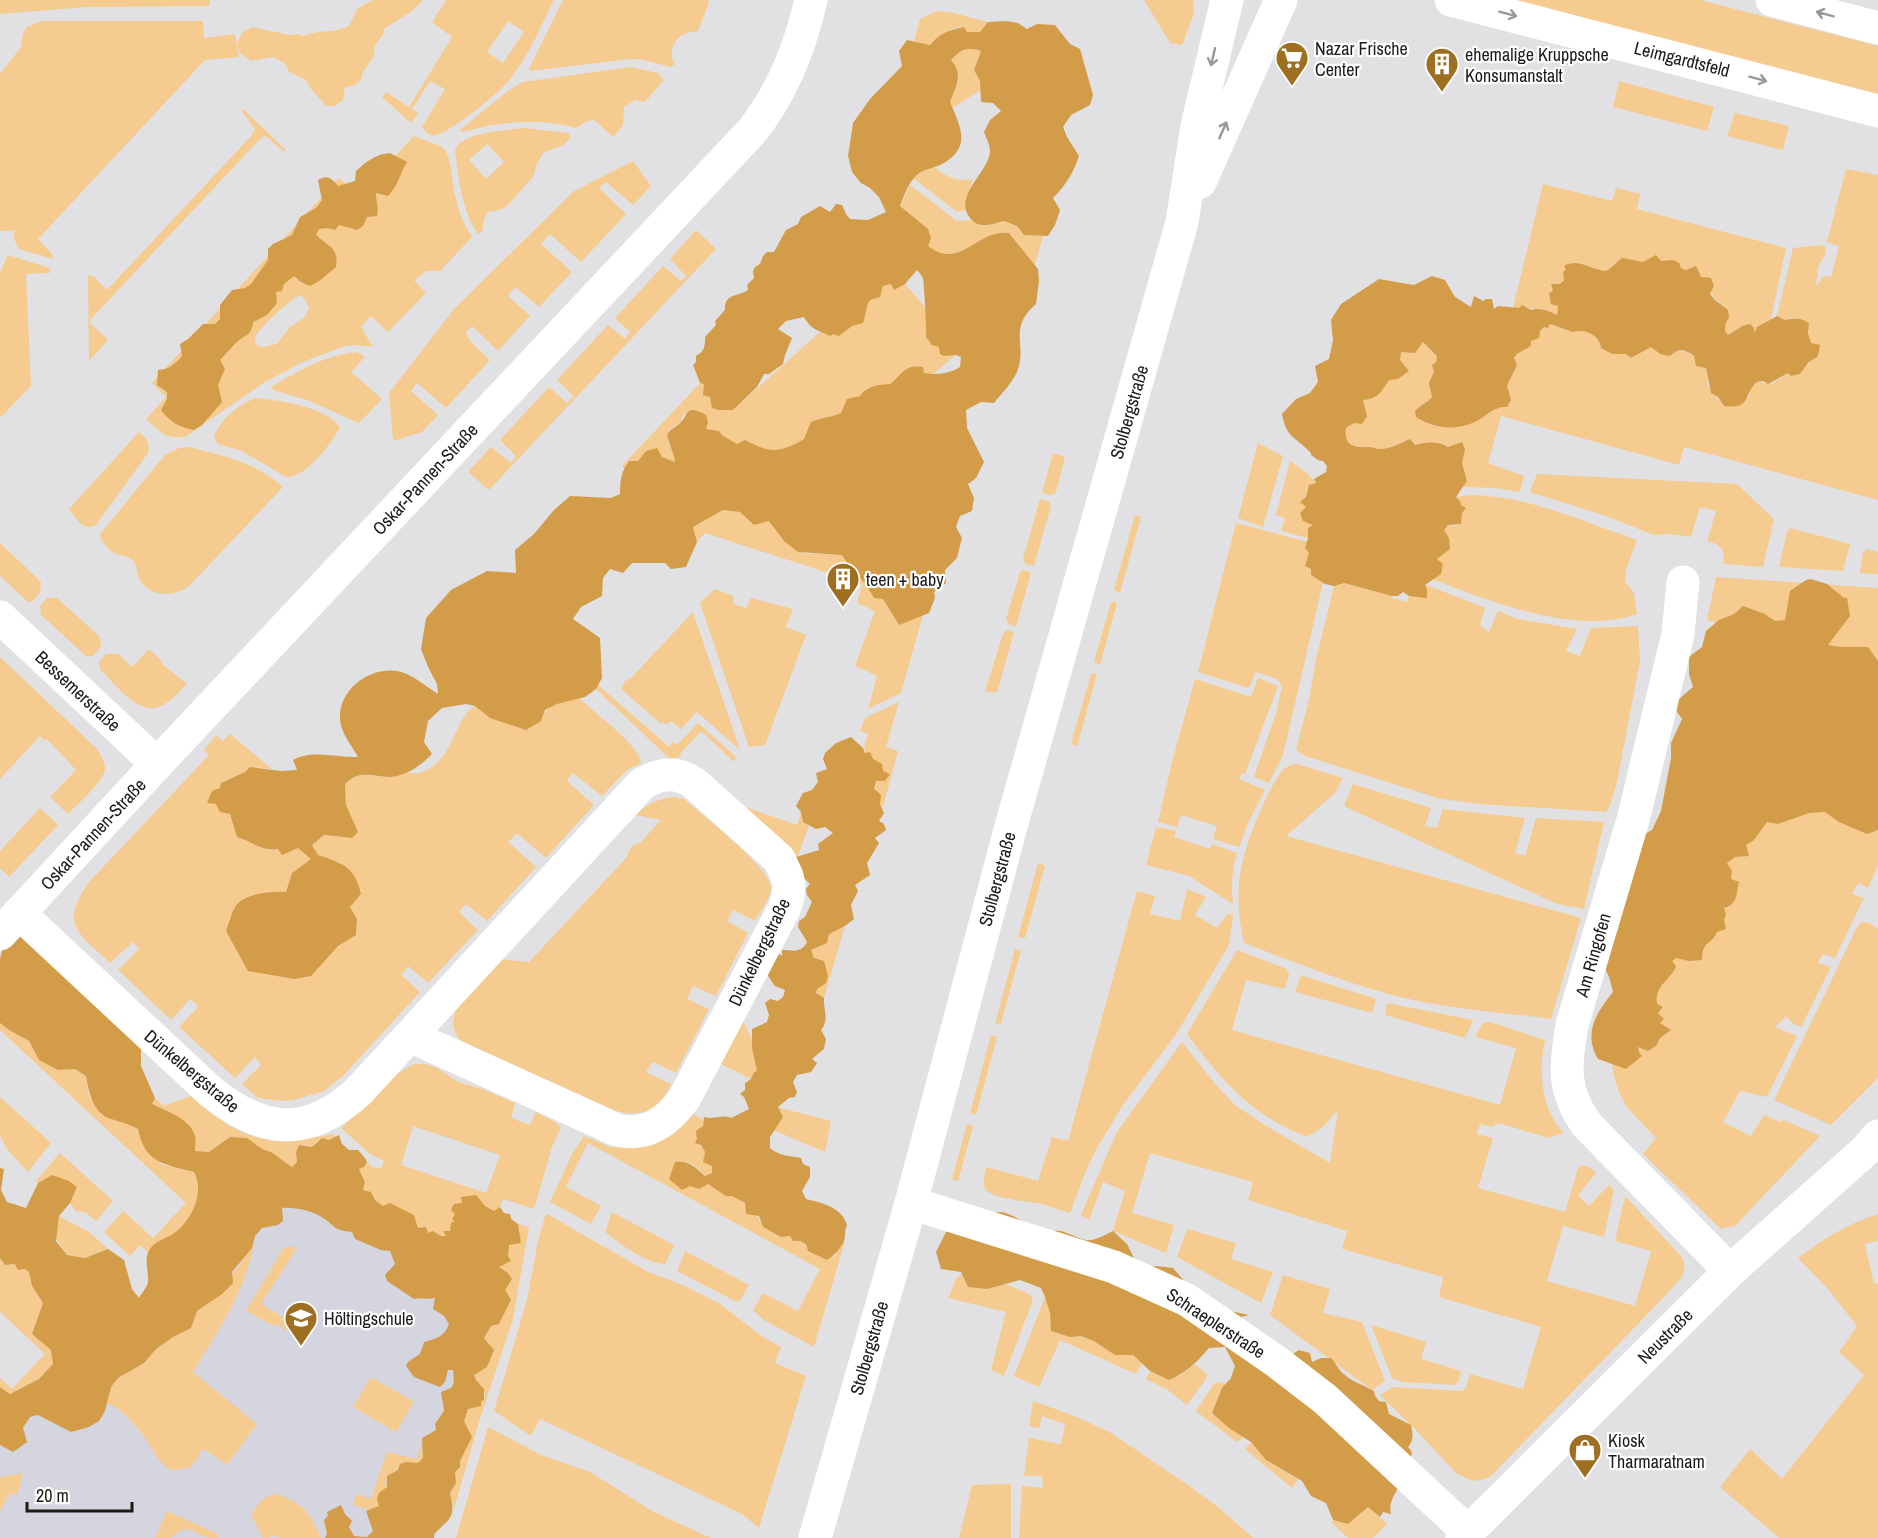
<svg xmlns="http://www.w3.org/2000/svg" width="1878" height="1538" font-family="'Archivo Narrow',sans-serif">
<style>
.built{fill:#d5d5df}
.green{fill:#f5cb90;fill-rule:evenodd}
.forest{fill:#d39c48}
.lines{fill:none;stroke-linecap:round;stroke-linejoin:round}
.minor{stroke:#fff;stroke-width:33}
.tertiary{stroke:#fff;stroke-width:33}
.secondary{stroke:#fff;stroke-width:33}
.oneway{stroke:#989898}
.labels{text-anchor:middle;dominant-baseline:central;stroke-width:4.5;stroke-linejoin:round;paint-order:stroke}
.poi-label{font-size:18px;fill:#1a1a1b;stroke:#fff;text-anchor:start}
.street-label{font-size:18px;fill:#1a1a1b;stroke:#fff}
</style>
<rect width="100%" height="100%" fill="#e1e1e4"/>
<path class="built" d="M293,1186L501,1304L435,1538H0V1442L10,1429L74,1391Z"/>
<g class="green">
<path d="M0,0H210V6L87,7L0,14Z"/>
<path d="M372,0H423L412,11L384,29L383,35L375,45L374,56L363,72L361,80L355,85L345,87L343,100L335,106H326L310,88L306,80L289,72L285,63L273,57L251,61L240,53L237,45L239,57L205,60L38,239L52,254L53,259L19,249L14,239V232L17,230L0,231V74L21,47L23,33L27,27L42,21H203L204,38L235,34L237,44L242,33L252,27L290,35L298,34L303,36C321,29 332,34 349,26L357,9Z"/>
<path d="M446,0H554C541,26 529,55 511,78C502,91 452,131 437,135C430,137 426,132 422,127L445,89L430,81L412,109L418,113L411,123L382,97L386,92L409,107L452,37L432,22ZM508,21L524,32L503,63L487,52Z"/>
<path d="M563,0H708L709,3L698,31C694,32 688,32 684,34C673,40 668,54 675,64L671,67L639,59H631L530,71L529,69Z"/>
<path d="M1144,0H1193L1194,13L1183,43L1181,45L1170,43Z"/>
<path d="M1511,0H1700L1878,46V96Z"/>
<path d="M937,11L954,13L988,22L980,32L967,33L963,27L951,29L930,45L914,42L920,19Z"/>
<path d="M971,48L981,51L974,70L980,81L981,90L952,108L950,102L959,80L951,60L962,49Z"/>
<path d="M630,67L658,73L664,80L645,102L635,100L624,107L623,125L613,137L594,120L587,121L576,128C549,120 520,121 492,125C481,127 471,131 460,132L461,129L509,90L523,82Z"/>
<path d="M1619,81L1714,107L1707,131L1613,107Z"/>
<path d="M243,109L286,150L284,152L266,136L261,138L91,319L90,323L108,340L89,361L88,275L94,277L107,290L252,135L255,129L241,110Z"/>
<path d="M1735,113L1789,126L1783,150L1727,136Z"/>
<path d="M524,128L568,133L571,137L563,145L543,153L537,164L533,177L507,206L500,210L488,212L484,219L482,232L478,234C461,209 459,179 455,150C461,132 507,130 524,128ZM487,144L504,162L486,179L469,160Z"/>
<path d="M414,136C422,140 440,144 444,149C452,157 452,186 456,199C459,213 464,225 472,237L440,271H427L414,280L426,293L388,332L371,316L361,327C366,334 368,341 374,347L354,345L345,346L303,362L265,382L185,437C164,439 161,432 146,419L166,397L152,383L339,178L358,195ZM299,295L304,298L309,308L305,317L290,327L277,344L262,347L256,344L255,337C264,323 285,305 299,295Z"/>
<path d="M633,161L651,186L633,205L606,182L599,188L626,214L581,262L550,234L541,244L572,272L539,307L515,287L508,296L530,316L498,351L472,326L466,332L470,341L490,360L446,408L417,383L411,391L438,415L422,432L393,441L389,393L454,309L574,191Z"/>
<path d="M934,167C946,177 957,182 973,179L966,199L967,210L957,212L913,178L925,170Z"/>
<path d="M1846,169L1878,175V500L1684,447L1679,465L1501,416L1488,463L1524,476L1520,492L1495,488L1462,487L1467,481L1462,463L1465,449L1430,443L1415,445L1410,439C1401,443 1388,450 1378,449C1375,448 1372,447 1369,447C1353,448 1344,446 1346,428L1354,423L1365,409L1363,400C1384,398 1377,389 1389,379C1394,376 1403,373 1409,371L1400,360V352L1416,348L1423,342L1437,356C1435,372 1429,381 1432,396C1427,403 1420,405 1415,411L1417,417C1451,440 1481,419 1511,400L1507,386L1517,365L1514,359L1517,354L1530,346C1532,337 1542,328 1550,324L1573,332C1585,328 1600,335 1601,348L1612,354H1626L1631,358L1651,347L1660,354C1687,349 1687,349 1706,368L1708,387L1724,406L1749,397L1750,389L1757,382L1772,384L1788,373L1803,369L1812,361L1811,343L1808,333L1809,323C1800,317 1794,317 1785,320L1777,316L1793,248L1821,245L1825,247L1826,253L1818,267L1816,286L1824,276L1831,277L1839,246L1827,242Z"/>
<path d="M1543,184L1612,201L1616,188L1640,194L1637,209L1786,248L1771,319L1757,327L1753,335L1742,326L1728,335L1725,331L1726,322L1722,304C1709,297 1710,283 1700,276C1695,273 1688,271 1683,269C1666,262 1662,259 1644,262C1635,264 1625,260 1616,263C1612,265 1610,270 1605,271C1589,273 1583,252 1563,272L1564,280L1560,284H1551L1558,306L1557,315C1545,308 1527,308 1513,308Z"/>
<path d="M910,185L957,221L972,220C981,230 992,224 1004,221L1017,226L1024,235L1043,236L1035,265L1009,233C976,230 961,271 927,246L928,229L900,207Z"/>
<path d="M696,230L716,249L489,490L468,472L491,447L511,463L516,456L500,440L549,387L567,403L574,396L557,380L608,325L625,339L630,332L615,318L663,266L681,281L686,276L670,259Z"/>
<path d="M8,255L50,268V273L26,274L31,386L0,418V272Z"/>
<path d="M891,268L962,349L804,488L722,435L719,431L706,429L684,413L680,423L669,430L667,435L669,444L674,452L675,463L646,451L638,461H629L624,469L622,466L700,383L704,384L710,397L733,410Z"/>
<path d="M357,352L365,357L351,372L382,399L359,423L307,400L273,390L271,387C298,371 325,355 357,352Z"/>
<path d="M255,398C279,400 326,407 340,427C332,443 306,478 286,477L242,451L218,444L214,437C221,418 237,406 255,398Z"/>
<path d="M139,432C146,438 150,442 148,453L96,525C83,532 76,518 69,509Z"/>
<path d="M1258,443L1283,456L1263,527L1238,518Z"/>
<path d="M189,447C223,456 256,462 283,487L188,587C169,599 144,596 137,573C136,568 137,564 132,560C127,555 120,556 114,553C109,550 104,544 101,539L100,534L165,455L179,448Z"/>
<path d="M1053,453L1065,457L1057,489L1055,494L1050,495L1042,493Z"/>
<path d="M1290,461L1307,473L1316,483L1307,490L1309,522L1314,525L1308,528V538L1281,531L1285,518L1276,515Z"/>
<path d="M1537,474L1737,484L1774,519L1763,567L1724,564L1723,550L1716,544L1707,541L1716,511L1700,507L1691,537L1670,534L1654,535L1606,516L1530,492Z"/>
<path d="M1472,495C1529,496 1584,522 1637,540L1626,570L1625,581L1634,593L1637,614C1578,636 1488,601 1432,579L1438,576L1440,561L1437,559L1450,548L1449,538L1443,530L1448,525L1455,526L1461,524L1460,501L1456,497Z"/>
<path d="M1040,499L1049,502L1051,506L1034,566L1026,564L1023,559Z"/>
<path d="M723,510L740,512L769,520C776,531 792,548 804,553C808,554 835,554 842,555L864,580L874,598L883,599L899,624L923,615L901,693L868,709L877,676L855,666L875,611L857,603L862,584L705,533L697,542L693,527Z"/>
<path d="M1135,515L1141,517L1120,593L1114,590Z"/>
<path d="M1236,523L1331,548L1283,755L1269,783L1254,777L1277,710L1282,686L1277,679L1256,672L1249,688L1198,672Z"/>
<path d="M1790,528L1850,544L1843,571L1779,567L1787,531H1789Z"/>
<path d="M0,543L41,582L40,593L33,601L28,602L0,576Z"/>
<path d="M1866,549L1878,552V574L1860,573L1863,552H1865Z"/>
<path d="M1024,570L1031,573L1016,627L1009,624L1006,619L1020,572Z"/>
<path d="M1716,577L1878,588V866L1868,888L1858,883L1852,894L1864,898L1835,958L1823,954L1818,963L1831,967L1801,1027L1793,1024L1786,1016L1775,1027L1797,1036L1767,1097L1740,1091L1723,1122L1751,1136L1764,1115L1780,1122L1784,1120L1820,1136L1735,1226L1721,1229L1643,1154L1656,1138C1629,1109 1618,1104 1612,1064L1732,627L1707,620Z"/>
<path d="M1344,583L1392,596V598L1407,602L1409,596H1422L1425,585L1432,587L1485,608L1480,625L1489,632L1498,611L1517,619L1577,629L1566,651L1580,656L1591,628L1638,626L1640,661L1617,782L1610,806L1606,812L1479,804L1441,799L1305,756L1296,750L1309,700L1316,659L1334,586Z"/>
<path d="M715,589L734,596L733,604L746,608L751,598L793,609L786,627L806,635L765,745L749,747L700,603Z"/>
<path d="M47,598H57L100,637L101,647L93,656H86L41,615L40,606Z"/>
<path d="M1111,602L1117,603L1100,665L1094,662Z"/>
<path d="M693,612L740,750L697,712L681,729L671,721L668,724L660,723L621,689L625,681L631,678Z"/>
<path d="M1007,630L1014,632L997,693L985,691L1003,634Z"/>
<path d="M149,649L162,661L161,663L187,684C179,691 171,702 161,706C139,717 114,683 100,669L99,662L106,654H118L132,667Z"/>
<path d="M0,657L96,748C100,754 106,762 105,770C102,783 78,804 68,814L50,797L76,770L47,739L45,741L40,736L0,779Z"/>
<path d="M1091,674H1097L1077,746L1071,744Z"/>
<path d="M1258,678L1278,686L1245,774L1242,773L1239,779L1265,790L1249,821L1239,847L1213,839L1217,826L1181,815L1177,827L1158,822L1172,762L1195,679L1251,697Z"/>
<path d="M598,685L669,747L673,742L677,745L698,723L736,757L734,762L701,731L680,754L681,757L670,759L596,689Z"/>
<path d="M579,698C593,712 640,745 641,763L627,770L602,796L573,773L567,781L594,805L546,858L517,833L508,842L536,867L487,921L466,904L459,912L478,930L428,983L408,966L401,975L420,992L344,1075L324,1091L294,1100L281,1101L258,1098L242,1084L261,1065L255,1057L235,1078L179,1027L199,1006L190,999L171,1020L118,970L139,949L133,942L110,963C78,933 59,925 89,882L209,755L204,750L216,735L223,741L230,734L272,769L251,767L245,772L221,783L216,804L230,814L237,837L270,850L298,848L312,859L292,873L286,892C268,893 250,893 236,906L261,973L294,979L338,946L356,935L357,919L350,907L342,863L318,855L312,845L324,835L337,837L357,832L346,805L345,784C361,768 374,779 393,776C398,776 402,774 407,773C413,773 419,774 425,771C454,759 454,718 475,706L490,718L541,721C548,702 561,703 579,698Z"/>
<path d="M899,702L886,747L898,751L883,807L880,804L877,789L874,788L876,781L883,771C869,752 859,760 868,734L860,731L865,718Z"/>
<path d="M1297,764L1343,778L1335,793L1286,836L1581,918L1551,1019C1500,1012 1447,1009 1396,996C1344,982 1294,962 1244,943C1239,920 1236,893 1241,870C1245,844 1266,793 1281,772C1286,766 1290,765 1297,764Z"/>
<path d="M1353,784L1431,808L1425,826L1437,828L1443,809L1525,818L1515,853L1525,856L1536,818L1604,822L1584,909L1557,904L1344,806Z"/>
<path d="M673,797L684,799L691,805C708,820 770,868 771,888C771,898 760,912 755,921L733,910L727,921L748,933L716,996L693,986L687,999L709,1009L676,1073L653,1062L646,1072L671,1084C660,1109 643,1118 616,1111L461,1041C436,1013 478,980 496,959L529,962L628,856V852L634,845L640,843L661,820L636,815C646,804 658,799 673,797Z"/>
<path d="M40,808L58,825L9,877L0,868V851Z"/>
<path d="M748,808L797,825L801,812L803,822L809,826L798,856L745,812Z"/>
<path d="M1156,827L1176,831L1174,837L1210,849L1212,844L1237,853C1232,870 1231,886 1233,904L1189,876L1146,865Z"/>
<path d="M1038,863L1045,866L1025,938L1018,937Z"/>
<path d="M1187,889L1206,897L1195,915L1217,928L1228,913L1233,915L1229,945L1177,1033L1123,1105L1097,1148L1085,1173L1070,1213C1061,1210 1051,1207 1042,1204C1029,1201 995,1200 986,1190C981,1185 985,1174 986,1167L1038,1181L1052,1137L1068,1141L1137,891L1155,896L1150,914L1180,921Z"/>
<path d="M1861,922L1870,923L1878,929V1078L1831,1125L1774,1100L1856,929Z"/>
<path d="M845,926L824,998L816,993L811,950L827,943L829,934Z"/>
<path d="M1015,949L1021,950L1001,1023L995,1024Z"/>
<path d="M1237,950L1287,969L1289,975L1285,989L1246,980L1232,1030L1500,1105L1516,1048L1475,1037L1483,1023L1490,1022L1545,1040C1538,1070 1541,1110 1564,1133L1549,1138L1498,1123L1492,1127L1480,1124L1477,1134L1493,1138L1478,1188L1565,1212L1578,1168L1582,1165L1589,1167L1596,1173L1578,1195L1589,1206L1609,1185L1614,1190L1604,1237L1563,1226L1547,1281L1635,1306L1651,1251L1615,1241L1625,1196L1681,1256C1691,1273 1677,1282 1666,1295L1491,1476L1485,1479L1473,1481L1457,1474L1413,1427L1380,1395L1393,1387L1462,1391L1466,1388L1470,1374L1523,1389L1541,1327L1439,1297L1443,1277L1342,1249L1347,1231L1248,1200L1253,1182L1150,1153L1132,1213L1174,1225L1166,1253L1113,1231L1125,1191L1103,1182L1089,1220L1081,1215L1117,1132L1182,1042L1216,1085L1235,1105L1268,1127L1330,1163L1338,1110L1323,1127L1307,1137C1251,1115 1222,1081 1187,1034Z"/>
<path d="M1303,976L1376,999L1372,1013L1295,992L1300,977Z"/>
<path d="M1387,1003L1473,1020L1465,1038L1385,1015Z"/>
<path d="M743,1021L751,1037L758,1071L754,1072L751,1079L719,1063Z"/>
<path d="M0,1023L9,1030L29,1041L39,1060L58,1070L75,1069L86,1076L89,1096L108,1118L126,1122L138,1129L140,1138L161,1164L194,1172C205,1192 193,1219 175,1233C167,1239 153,1241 149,1253L140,1245L130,1256L104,1232L123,1211L153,1238L186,1203L0,1030Z"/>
<path d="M991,1035L997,1037L976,1115L970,1113Z"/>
<path d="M414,1064H426L437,1068L458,1082L485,1090L515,1103L511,1118L530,1125L536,1112L557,1123L561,1128L552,1147L534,1209L503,1199L496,1216L450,1231L447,1236H441L433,1231L428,1233L418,1228L414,1215L384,1207L363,1190L365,1182L359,1168L364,1167L367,1162L372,1167L381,1168L384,1161L370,1154L341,1128L395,1075ZM413,1126L500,1155L486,1193L401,1165Z"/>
<path d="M191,1096C241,1141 267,1148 332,1134L336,1137L329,1140L317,1141L312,1147L300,1145L296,1152L297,1162L293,1167L271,1153L262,1150L247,1138L230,1137L209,1152L195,1151V1136L152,1104L155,1098L164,1106Z"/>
<path d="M0,1097L51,1143L28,1172L7,1149L0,1136Z"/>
<path d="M777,1107L831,1121L825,1152L773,1130L783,1117Z"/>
<path d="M691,1113L703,1120L701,1145L712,1166V1173L705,1176L697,1167L685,1161L690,1186C696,1185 704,1183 709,1185C729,1191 756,1207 763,1227L781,1237L790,1236L806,1244L808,1251L834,1257L845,1241L814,1347L764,1320L753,1310L763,1293L798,1311L820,1269L588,1143L566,1187L601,1206L591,1224L550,1202L572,1154L584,1136L610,1147L650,1146L664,1139Z"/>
<path d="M967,1124L973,1126L958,1181L952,1180Z"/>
<path d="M60,1153L113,1201L96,1221L85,1212L76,1211L70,1203L77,1187L52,1175L38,1183L36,1181Z"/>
<path d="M612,1212L674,1245L665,1264C646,1264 619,1243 605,1232Z"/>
<path d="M547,1214L648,1272L685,1286L720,1304L763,1337L781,1347L775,1363L806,1376L759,1528L742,1514L540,1419L531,1436L494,1411L527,1300L538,1241L545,1216Z"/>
<path d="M1878,1214V1241L1865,1244L1874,1284L1878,1283V1538H1779L1720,1487L1750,1449L1782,1479L1864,1375L1839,1352L1857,1326L1827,1288L1798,1258C1823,1239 1847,1224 1878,1214Z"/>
<path d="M59,1216L89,1232L108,1249L85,1258L67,1255L56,1238Z"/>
<path d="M518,1224L529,1227L513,1319L478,1425L454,1509L450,1493L456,1483L455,1472L460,1467V1461L472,1437L464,1421L468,1409L474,1408L481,1400H484L485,1394L474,1374L485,1368L490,1344L484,1339L491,1326L499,1324L511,1300L505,1290L499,1267C507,1261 506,1257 507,1249C509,1242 516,1236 520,1232Z"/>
<path d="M1187,1229L1236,1243L1231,1259L1273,1272L1261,1303L1177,1257Z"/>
<path d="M255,1236C249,1287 219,1329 193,1372L257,1424L227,1465L207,1451L201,1450L197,1459L189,1468L171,1470C154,1461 151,1443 139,1430C130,1419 120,1408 107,1403L111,1387L118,1378L144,1363L156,1349L173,1337L191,1328L197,1311L205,1306C223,1284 247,1262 255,1236Z"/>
<path d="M288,1246L297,1248L261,1304L284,1318L290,1308L308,1320L298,1337L277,1324L274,1326L246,1311L283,1249Z"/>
<path d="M685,1251L749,1285L740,1301H735L677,1271Z"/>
<path d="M0,1258L5,1265L15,1264L30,1272L32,1286L43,1303L32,1334L52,1350L53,1364L39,1379L10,1394L0,1387V1378L12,1389L45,1354L0,1312Z"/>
<path d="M962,1274L968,1287L987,1289L1005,1284L1023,1291L1030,1295L1033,1300L1004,1376L991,1370L1006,1312L948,1298C954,1289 952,1280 962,1274Z"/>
<path d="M1283,1275L1330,1289L1323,1313L1362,1322L1385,1381L1372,1390L1270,1315Z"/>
<path d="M1045,1297L1050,1313L1051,1331L1070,1337L1081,1336L1094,1341L1115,1354L1133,1355L1142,1364L1136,1374L1060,1340L1039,1387L1014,1376Z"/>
<path d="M1371,1325L1426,1342L1421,1359L1461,1371L1459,1381L1454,1385L1402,1382L1392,1378Z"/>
<path d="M1195,1364L1207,1374L1206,1379L1187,1405L1168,1390L1146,1379L1150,1371L1169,1380L1181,1375Z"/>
<path d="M371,1377L414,1402L396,1432L353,1407Z"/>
<path d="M1218,1382L1226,1384L1222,1388L1212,1413L1244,1437L1237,1442L1196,1411L1214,1384Z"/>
<path d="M1033,1401L1077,1417L1111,1433L1188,1485L1218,1507L1253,1538H1019L1022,1486L1043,1488L1042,1476H1024L1029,1438L1061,1444L1065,1424L1042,1416L1039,1428L1029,1426Z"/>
<path d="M488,1427L541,1455L590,1472L654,1512L711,1538H456Z"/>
<path d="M422,1442L423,1458L418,1464C407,1461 391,1471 386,1481L387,1487L383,1492L380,1506L369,1510L353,1505L356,1494L371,1499L387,1452L417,1459Z"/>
<path d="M1251,1442L1266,1460L1298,1479L1292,1488L1245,1449Z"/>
<path d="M23,1473L17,1495L10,1493L0,1511V1477Z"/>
<path d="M1011,1484V1538H959L972,1485Z"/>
<path d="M276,1494C304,1504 310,1512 321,1538H279L272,1535L270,1538H263L251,1515C258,1503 262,1497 276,1494Z"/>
<path d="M1368,1507L1387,1524L1373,1538H1348L1332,1523L1333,1520L1348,1524Z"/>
<path d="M167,1511L220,1535L218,1538C215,1538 211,1538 208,1538C193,1534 189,1520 171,1538H155Z"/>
</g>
<g class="forest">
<path d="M1006,21L1018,23L1027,29L1037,24L1055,25L1070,44L1080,49L1093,95L1090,105L1071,115L1063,127L1067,137L1079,156C1074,172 1065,186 1053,198L1060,210L1055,225L1048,236L1024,235L1017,226L1004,221C991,224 980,230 970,218C952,195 991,171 990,150C990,145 986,137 984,132L990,120L1001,111L993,103L981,102L980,81L974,70L981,51C967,46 961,49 951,60C964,75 956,86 950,102C960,126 972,146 944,163C936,168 926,168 918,174C909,181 904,196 900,206L928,229L931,238L928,246C961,271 976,229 1009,233L1038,269L1039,281L1036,304C1007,329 1028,345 1017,372C1012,383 1002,393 994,403L981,402L966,410L967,428L984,462L976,478L968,484L974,498L972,511L960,516L956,527L962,538L957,558L945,570L946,583L934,592L935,598L929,613L899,625L883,599L874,598L865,583L852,570L842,555L798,552L784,541L769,521L754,525L740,512L723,510L693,527L697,542L686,567L671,569L665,563H632L623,573L610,569L603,578L602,596L581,607L573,619L600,638L602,678L596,689L585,697L557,704L545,710L541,721L526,730L490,718L475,706L466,704L442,708L428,721L424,742L432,754C422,765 406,776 390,777C372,777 360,769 345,784L346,805L358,832L352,838L324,835L312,845L318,855C343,863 355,867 361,894L350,907L357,919L356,935L338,946L311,976L294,979L248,971L226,931C229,923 231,914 235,907C244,893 271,891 286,892L292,873L311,859L298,848L282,855L278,849C262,852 251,841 237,837L230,814L220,812L216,804L207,803L212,791L220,788L221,783L245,772L250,767L281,771L297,770L293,760C312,749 338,758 358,757C353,748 346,739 342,729C331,696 366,666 397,671C413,674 425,686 438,694L437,684L428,667L421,649L426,618L451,590L487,571L516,573L515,550L534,534L554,510L570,496L611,498L620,494C620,481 621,472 629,461H638L646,451L657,448L662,457L675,462C674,452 669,445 667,435C670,429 673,429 678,425C690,415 684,403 706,415L708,422L706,429L719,431L722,435L737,444L745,440C770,453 778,454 804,439L811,422C821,417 831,418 841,413L847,399L860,396C868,385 878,385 890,384C903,374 904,364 923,367L924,373C937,375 949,374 960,367L961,357L956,355L944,356L940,354L939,347L932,345L926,337C927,333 924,283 923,278C922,276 919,272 917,270L905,284L894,290L891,284L883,286L880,297L870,300C865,308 866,315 863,323L852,326L839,336L833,334L830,336C817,329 812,331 804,317L786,321L778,329L792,338L785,355L783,364L769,374H764L757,387L733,410H718L712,408L710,397L703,395L704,384L700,383L693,365L696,362V356C705,351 705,346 705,337L716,325L715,321L725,310C724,293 738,297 748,290L747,285L754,278L753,271L755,267L760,264L763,256L767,252H774L786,230L798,224L801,217L820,206L830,212L836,204L842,205L846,214L850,219L868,220L886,212L879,197L870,188L861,183L852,172L848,156L853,123L870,99L902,66L899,51L907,40L930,45C940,33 949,30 964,27L967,32H980L988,22Z"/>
<path d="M390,153L407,162C399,175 399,184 388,196L376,193C376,202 379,207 377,216L367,217L363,226L357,230L339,225L335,230L327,228L319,229L316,234C327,248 339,245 336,267L319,281L310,286L301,282L294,276L284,284L282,291L276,292L277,303L267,315L253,322C251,336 248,333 238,341C232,346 226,354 220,360L225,369L218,385L222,402L202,425L194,430C179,427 170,422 161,410L167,399V392L157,385L158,370C170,369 174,365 182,356L180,344L188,339L203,324H215L220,319V305L232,290L245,288L251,284L268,260V249L273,244L292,235L300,217L316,208L322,200L318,180C328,174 332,179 338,186L355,181L356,171C367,161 376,154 390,153Z"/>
<path d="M1656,255L1661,261L1673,260L1679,263L1681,268L1686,270L1696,266L1701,277L1711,278L1714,286L1710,294L1715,300L1728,310L1729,318L1726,322L1725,331L1728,335L1742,326L1750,324L1754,328V333L1757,327L1777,316L1785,320C1795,318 1800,317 1809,323L1808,333L1811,343L1820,345L1818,356L1808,363L1800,374L1791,376L1788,373L1768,384L1763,381L1757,382C1742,395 1753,409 1724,406L1718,397L1711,393L1706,368L1696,366L1694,356C1684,349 1679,348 1670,356L1660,354L1651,347L1631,358L1626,354H1612L1601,348C1600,335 1585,328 1573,332L1550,324L1548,328L1544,327L1540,331L1539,338L1531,341V346L1517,354L1514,358L1517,365L1507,386L1511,400L1507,407C1494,406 1488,415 1477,421C1457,431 1435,429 1416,417L1415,411C1420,405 1427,403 1432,397L1429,383L1434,372L1432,365L1436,362L1437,356L1423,342L1415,353L1401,352L1400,360L1409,371L1398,379L1389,380C1381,392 1378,399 1363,400L1367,416L1362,424L1354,423L1346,428C1344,446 1353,448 1369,447C1372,447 1375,448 1378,449C1388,450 1401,443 1410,439L1415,445C1426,442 1438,441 1448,447L1462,442L1465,449L1462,463L1467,481L1456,497L1460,501L1461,505L1466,508L1462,513L1461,524L1448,525L1444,530L1449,538L1450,549L1437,559L1443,564L1441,574L1425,585L1427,589V598L1409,596L1403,592L1398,596H1392L1344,583L1334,586L1325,584L1311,575V569L1305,566L1309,553L1305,548L1308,538V528L1313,525L1303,521L1300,513L1306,507L1300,502L1306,497L1309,485L1316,483L1314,479L1326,472L1327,466L1323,461L1318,460L1311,455V453C1296,437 1286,438 1282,414L1296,399L1310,393L1318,382L1315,366L1329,359L1333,340L1331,320L1341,304L1379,279L1414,285L1432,276L1445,280L1455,297L1471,307L1474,296L1483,301L1486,299H1492L1494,309L1498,306L1519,308L1522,305L1531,310C1540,307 1549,311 1557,315L1558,306L1551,304L1549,293L1553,291L1551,284H1560L1564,280L1563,272L1566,269L1564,266C1578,258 1590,269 1604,271L1608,270L1622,258L1643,262Z"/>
<path d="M1811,579L1827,584L1844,598H1847L1850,616L1828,645L1841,647H1868L1878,661V830L1867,834L1839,822L1825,812L1809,813L1778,824L1767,822L1754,840L1746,845L1749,856L1735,857L1727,863L1732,871L1731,879L1739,882C1736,894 1738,904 1724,908L1726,914L1724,920L1726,929L1717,932C1711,946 1702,940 1702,960L1689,961L1676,958L1672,961L1676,966C1672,979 1654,985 1657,1004L1663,1007L1658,1013L1664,1019L1660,1023L1671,1030L1660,1038L1656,1046L1648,1051L1638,1047L1639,1052L1642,1056L1626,1069L1598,1059C1583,1033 1596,1013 1613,992L1609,977L1602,962L1638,838L1652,830L1661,811L1671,758V743L1682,719L1675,709L1679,699L1693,687L1689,674V657L1702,647L1706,631L1719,620L1734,614L1743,606L1765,614L1775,621L1785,620L1790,591L1806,580Z"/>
<path d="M851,737L863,748L865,753L870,752L873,759L882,764L883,771L890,774L885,781H876L874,788L881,795L880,804L884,813L879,821L884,824L886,830L875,838L879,843L867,863L870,875L855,885L858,891L851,905L854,919L845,926L829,934L827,943L811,950L814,958L824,961L828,976L826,983L817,989L816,993L824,998C823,1010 830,1019 821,1030L826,1039L824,1049L812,1059L817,1063L811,1072L797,1075L793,1082L797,1092L795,1097L789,1098L778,1107L783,1117L770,1137V1148C782,1157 787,1155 801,1158L803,1164L810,1167V1177L802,1191L806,1199C822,1203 842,1207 847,1225C844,1231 846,1235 844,1241C842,1247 833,1257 827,1260L808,1251L806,1244L800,1241H793L790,1236L781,1237L763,1227L759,1216L746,1214L745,1203L732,1196H726L708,1184L699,1189L690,1186L682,1190L669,1179L675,1162C689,1160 695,1167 705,1176L712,1173V1166L703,1162L705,1152L701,1145L695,1143L697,1139L696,1131L703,1126L704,1117C714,1120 721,1114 731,1118L749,1109L744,1097L740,1094L745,1090V1083L751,1079L754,1072L757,1071L752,1048V1029L767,1022L769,1015L765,1003L770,999L778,1001L783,997L785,990L775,986L764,970L776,952L782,956V950C794,950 800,954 807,942L798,927L799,921L805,917L812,902L807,895L806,889L810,884L799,873L796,857L819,850L818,844L833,833L825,827L816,829L803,822L801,812L796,806L803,793L812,790L818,782L816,773L827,769L823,759L825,753L836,743Z"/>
<path d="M26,930L141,1048V1066L155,1098L152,1104C166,1111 191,1119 195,1136C196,1140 195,1146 195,1151L209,1152L230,1137L247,1138L262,1149L271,1152L292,1167L297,1162L296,1152L299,1145L312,1147L322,1138L329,1140L339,1135L342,1144L349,1150H358L365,1158L367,1162L364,1167L359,1169L365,1182L363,1190L371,1192L375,1200L383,1206L390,1203L414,1215L418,1228L426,1227L428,1233L433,1231L441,1236H446L443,1231H450L451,1223L455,1221L452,1219L455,1214L451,1210L454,1204L462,1203L461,1197L476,1195L485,1206L494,1211L500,1207L504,1213L510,1214L511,1219L518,1224L521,1243L509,1245L508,1256L511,1261L499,1267L508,1273L512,1279L505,1290L511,1300L499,1324L491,1326L484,1338L494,1350L487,1367L474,1375L476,1380L484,1389V1400L481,1401V1406L468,1409L464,1421L472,1437L460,1461V1467L455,1472L456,1483L450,1493C456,1518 451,1517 434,1534V1538H325L327,1534L324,1520L328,1516L327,1512L341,1505L345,1514L352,1521L349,1527L354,1536L367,1537L373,1531L366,1511L379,1506L377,1499L379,1493L387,1487V1476L398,1470L400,1464L406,1462L418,1463L423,1458L422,1438L436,1430L435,1424L444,1411L441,1392L451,1388L454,1383L453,1370H448L445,1382L440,1387L414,1377L406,1366L408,1362L420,1354L424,1342C436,1339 445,1336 449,1324L444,1316L433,1309L435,1298C428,1300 422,1297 414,1299L387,1281L385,1275L395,1264L390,1251L381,1250L355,1239L352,1232C332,1230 337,1227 323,1218C314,1211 294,1207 282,1208L283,1221L278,1225L262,1228L255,1236L252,1248L232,1272L233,1283L222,1294L197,1311L191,1328L173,1337L156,1349L144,1363L118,1378L111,1387L105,1411L99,1421L89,1427L71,1432L38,1415L30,1417L23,1428L27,1442L13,1452L0,1445V1387L10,1394L39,1379L53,1364L51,1350L32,1334L43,1303L32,1286L29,1272L25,1269L18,1270L15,1264L5,1265L0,1258V1168L4,1169L1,1190L7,1202L26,1208L38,1183L52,1175L69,1181L77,1187L70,1203L59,1216L56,1241L67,1255L85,1258L108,1249L124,1260L132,1289L139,1298C142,1293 147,1287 148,1282C149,1271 143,1259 150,1249C154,1242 166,1238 173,1234C192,1221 205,1192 194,1172C163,1164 145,1163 138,1129C129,1124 121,1122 111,1119C93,1113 89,1093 86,1076L75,1069L58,1070L39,1060L29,1041L9,1030L0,1023V959L4,943Z"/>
<path d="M1001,1212C1017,1215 1027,1226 1043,1231C1049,1233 1055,1229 1061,1231C1088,1240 1084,1246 1113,1231L1127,1244L1139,1268L1157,1266L1173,1268L1192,1290L1207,1294L1216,1308L1249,1315L1241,1317L1247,1325L1293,1354L1299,1350L1310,1353L1312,1362L1321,1358H1331C1336,1363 1339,1371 1344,1374C1352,1382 1364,1385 1374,1391L1375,1396L1379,1401L1386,1402L1389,1414L1411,1425C1413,1434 1414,1440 1408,1447L1412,1452C1410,1462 1406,1476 1401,1484C1395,1493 1388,1503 1391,1514L1383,1512L1380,1517L1368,1507L1348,1524L1333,1520L1326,1503L1311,1496L1302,1481L1266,1460L1251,1442L1229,1428L1212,1413L1222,1388L1231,1378L1235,1366L1225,1347L1209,1348C1197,1362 1186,1373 1169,1380L1150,1371L1133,1355H1115L1094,1341L1081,1336L1070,1337L1051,1331L1050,1313L1045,1297L1041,1288L1020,1280L987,1289L968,1287L961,1272L941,1269L936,1252L946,1232L962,1230L978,1214Z"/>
</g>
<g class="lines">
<g class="minor">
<path d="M1683,582L1678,634L1633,820L1572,1025C1565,1065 1562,1091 1587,1125L1730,1271"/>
<path d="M0,617L157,764"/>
<path d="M19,913L210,1091C262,1133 306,1139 358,1092L642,784C660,773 676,771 694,783L779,859L787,876L789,885L788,896L785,907L684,1099C667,1122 646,1137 617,1130L410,1036"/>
<path d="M0,934L157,764L752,131C783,92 800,48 811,0"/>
<path d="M911,1203L1114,1267L1187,1300L1277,1362L1325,1399L1468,1532"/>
<path d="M1462,1538L1730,1271L1866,1150L1878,1136"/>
</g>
<g class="tertiary">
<path d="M1200,182L1281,0"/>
<path d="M815,1538L911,1203L1010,830L1182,222L1197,126L1227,0"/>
</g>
<g class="secondary">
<path d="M1451,0L1878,111"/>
<path d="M1772,0L1878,28"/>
</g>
</g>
<defs><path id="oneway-shaft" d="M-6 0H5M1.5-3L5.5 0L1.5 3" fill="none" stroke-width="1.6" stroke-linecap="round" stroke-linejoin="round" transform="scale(1.5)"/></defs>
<g class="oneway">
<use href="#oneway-shaft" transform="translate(1508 14) rotate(15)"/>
<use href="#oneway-shaft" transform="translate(1825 14) rotate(-165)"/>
<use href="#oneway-shaft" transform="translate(1213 57) rotate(103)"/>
<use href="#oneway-shaft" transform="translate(1758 79) rotate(15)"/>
<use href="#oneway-shaft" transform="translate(1223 130) rotate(-66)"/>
</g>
<defs>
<g id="supermarket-pin" transform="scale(1.725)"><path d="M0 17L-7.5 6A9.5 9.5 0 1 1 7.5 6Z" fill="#9e6f21" stroke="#fff"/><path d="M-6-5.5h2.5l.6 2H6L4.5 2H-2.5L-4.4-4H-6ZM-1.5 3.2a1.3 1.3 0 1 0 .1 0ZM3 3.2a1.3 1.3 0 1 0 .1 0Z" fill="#fff"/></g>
<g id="building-pin" transform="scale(1.725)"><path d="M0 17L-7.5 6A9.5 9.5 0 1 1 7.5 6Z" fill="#9e6f21" stroke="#fff"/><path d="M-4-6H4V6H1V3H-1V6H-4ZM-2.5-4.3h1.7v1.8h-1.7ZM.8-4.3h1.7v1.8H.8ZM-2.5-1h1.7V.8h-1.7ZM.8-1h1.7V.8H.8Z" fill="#fff"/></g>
<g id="school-pin" transform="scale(1.725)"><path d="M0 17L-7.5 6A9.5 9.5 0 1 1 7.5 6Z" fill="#9e6f21" stroke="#fff"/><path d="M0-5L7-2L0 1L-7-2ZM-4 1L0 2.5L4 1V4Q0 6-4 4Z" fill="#fff"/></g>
<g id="shop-pin" transform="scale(1.725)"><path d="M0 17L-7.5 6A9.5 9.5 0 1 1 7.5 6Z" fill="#9e6f21" stroke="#fff"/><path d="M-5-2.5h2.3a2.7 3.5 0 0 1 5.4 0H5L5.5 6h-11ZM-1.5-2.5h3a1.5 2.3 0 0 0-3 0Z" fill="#fff"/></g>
</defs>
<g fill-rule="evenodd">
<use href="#supermarket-pin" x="1292" y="58"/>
<use href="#building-pin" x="1442" y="64"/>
<use href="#building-pin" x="843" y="579"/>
<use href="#school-pin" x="301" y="1318"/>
<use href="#shop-pin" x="1585" y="1450"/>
</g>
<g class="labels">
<g class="poi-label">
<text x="1315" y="48">Nazar Frische<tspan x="1315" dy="21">Center</tspan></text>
<text x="1465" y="54">ehemalige Kruppsche<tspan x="1465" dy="21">Konsumanstalt</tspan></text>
<text x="866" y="579">teen + baby</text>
<text x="324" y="1318">Höltingschule</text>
<text x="1608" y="1440">Kiosk<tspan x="1608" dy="21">Tharmaratnam</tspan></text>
</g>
<g class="street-label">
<text transform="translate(1682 59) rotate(14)">Leimgardtsfeld</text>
<text transform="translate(1129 412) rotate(-74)">Stolbergstraße</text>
<text transform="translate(425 479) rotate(-47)">Oskar-Pannen-Straße</text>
<text transform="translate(78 691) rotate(43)">Bessemerstraße</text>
<text transform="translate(93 834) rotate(-47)">Oskar-Pannen-Straße</text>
<text transform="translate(997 879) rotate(-75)">Stolbergstraße</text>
<text transform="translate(759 952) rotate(-64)">Dünkelbergstraße</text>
<text transform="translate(1593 955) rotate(-74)">Am Ringofen</text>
<text transform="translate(192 1071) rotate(40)">Dünkelbergstraße</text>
<text transform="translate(1216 1323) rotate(33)">Schraeplerstraße</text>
<text transform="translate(1665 1336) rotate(-45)">Neustraße</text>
<text transform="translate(869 1348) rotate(-74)">Stolbergstraße</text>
</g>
</g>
<path d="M27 1502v9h105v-9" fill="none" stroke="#1a1a1b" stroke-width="3"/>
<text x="36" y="1502" font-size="18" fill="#1a1a1b" stroke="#ffffff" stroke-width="4.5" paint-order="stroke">20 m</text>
</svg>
